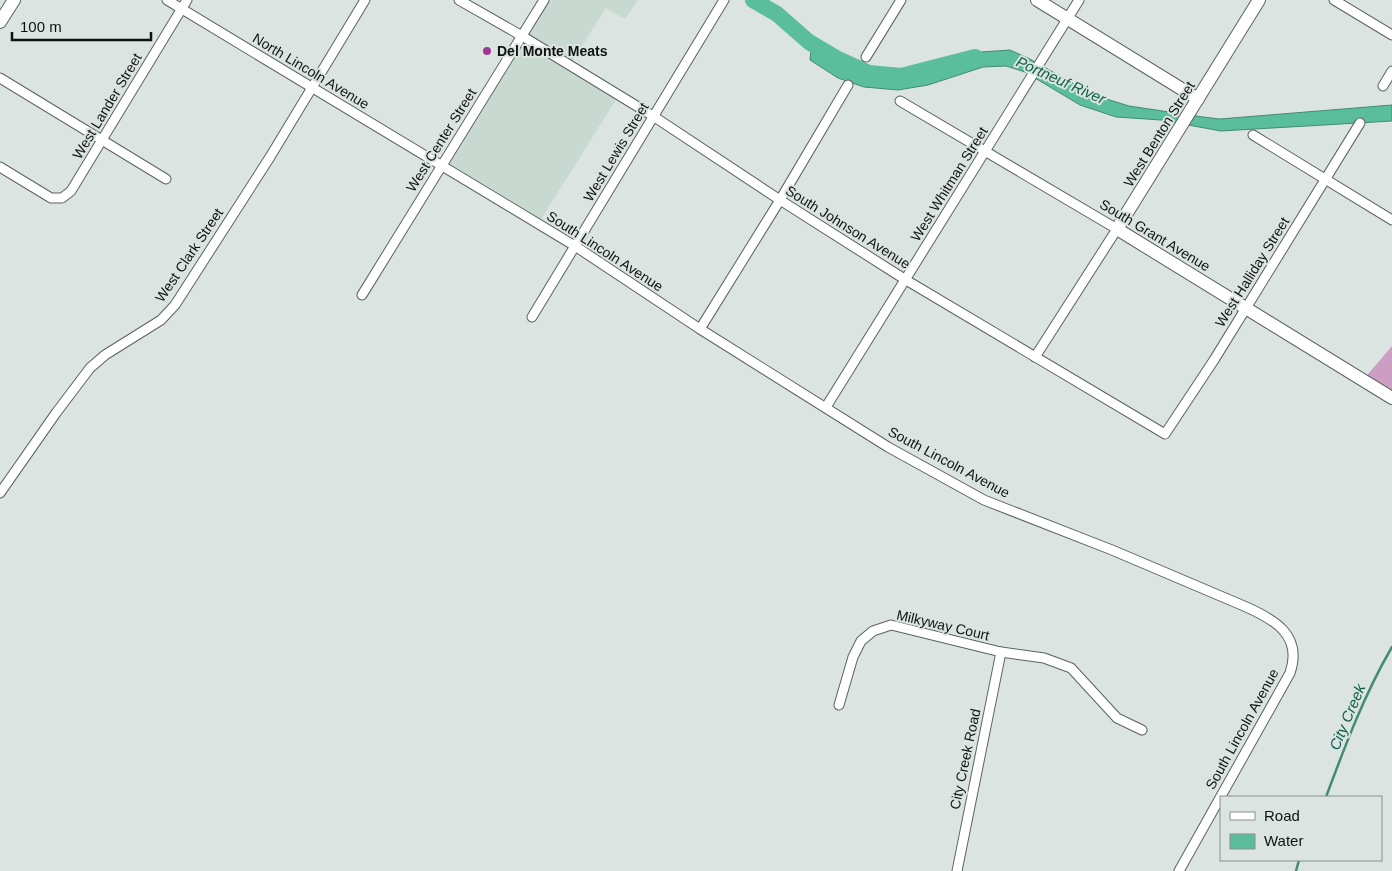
<svg xmlns="http://www.w3.org/2000/svg" width="1392" height="871" font-family="Arial,sans-serif">
<style>
.built{fill:#c8d9d2}
.green{fill:#cd9ec4}
.water{fill:#5abe9c;stroke:#448a72}
.lines{fill:none;stroke-linecap:round;stroke-linejoin:round}
.stream{stroke:#448a72;stroke-width:2.5}
.river{stroke:#5abe9c;stroke-width:16}
.street-casing{stroke:#5a625f;stroke-width:11}
.secondary-casing{stroke:#5a625f;stroke-width:14}
.street{stroke:#fff;stroke-width:9}
.secondary{stroke:#fff;stroke-width:12}
.poi-dot{fill:#a23696;stroke:#dbe4e0;stroke-width:2}
.labels{text-anchor:middle;dominant-baseline:central;stroke-width:4;stroke-linejoin:round;paint-order:stroke}
.poi-label{font-size:14px;font-weight:bold;fill:#0f1211;stroke:#dbe4e0;text-anchor:start}
.street-label{font-size:14px;fill:#0f1211;stroke:#dbe4e0}
.water-label{font-size:15px;font-style:italic;fill:#11614a;stroke:#dbe4e0}
</style>
<rect width="100%" height="100%" fill="#dbe4e0"/>
<path class="built" d="M544,0H638L625,19L606,8L570,65L619,95L538,224L441,165Z"/>
<path class="green" d="M1392,346V398L1363,380Z"/>
<path class="water" d="M812,41L852,72L895,80L932,75L964,57L981,52L1010,50L1028,58L1094,95L1129,106L1203,117L1220,119L1392,105V121L1221,131L1161,120L1116,117L1080,105L1025,72L1006,66L983,67L928,85L898,90L864,87L838,78L810,60Z"/>
<g class="lines">
<g class="stream">
<path d="M1326,797C1345,746 1364,695 1392,647"/>
<path d="M1296,871L1299,860"/>
</g>
<path class="river" d="M753,0L777,14L809,42L836,58L869,73L901,76L975,57"/>
<g class="street-casing">
<g id="street">
<path d="M167,0L575,246L700,329L888,447L984,500L1112,550L1244,606C1274,619 1303,635 1290,673L1179,871"/>
<path d="M459,0L522,36L653,116L780,200L906,280L1165,434L1214,360L1360,123"/>
<path d="M1334,0L1392,35"/>
<path d="M866,57L901,0"/>
<path d="M0,78L166,179"/>
<path d="M1383,86L1392,71"/>
<path d="M900,101L1117,229L1035,357"/>
<path d="M1253,135L1392,220"/>
<path d="M0,167L51,198H62L71,191L187,0"/>
<path d="M362,295L544,0"/>
<path d="M532,317L724,0"/>
<path d="M700,329L780,200L848,85"/>
<path d="M826,407L1079,0"/>
<path d="M0,493L56,413L90,368L105,355L161,320L175,305L270,157L365,0"/>
<path d="M839,705L853,657L861,641L873,631L891,625L1001,652L1044,658L1071,668L1117,718L1142,730"/>
<path d="M957,871L1001,652"/>
</g>
</g>
<g class="secondary-casing">
<g id="secondary">
<path d="M1037,0L1198,99"/>
<path d="M1259,0L1117,229L1392,398"/>
<path d="M0,22L14,0"/>
</g>
</g>
<use href="#street" class="street"/>
<use href="#secondary" class="secondary"/>
</g>
<circle class="poi-dot" cx="487" cy="51" r="5"/>
<g class="labels">
<g class="poi-label">
<text x="497" y="51">Del Monte Meats</text>
</g>
<g class="street-label">
<text transform="translate(311 71) rotate(31)">North Lincoln Avenue</text>
<text transform="translate(107 106) rotate(-59)">West Lander Street</text>
<text transform="translate(1159 134) rotate(-58)">West Benton Street</text>
<text transform="translate(441 140) rotate(-58)">West Center Street</text>
<text transform="translate(616 152) rotate(-59)">West Lewis Street</text>
<text transform="translate(949 184) rotate(-58)">West Whitman Street</text>
<text transform="translate(848 227) rotate(32)">South Johnson Avenue</text>
<text transform="translate(1155 235) rotate(31)">South Grant Avenue</text>
<text transform="translate(605 251) rotate(33)">South Lincoln Avenue</text>
<text transform="translate(189 255) rotate(-56)">West Clark Street</text>
<text transform="translate(1252 272) rotate(-58)">West Halliday Street</text>
<text transform="translate(949 462) rotate(28)">South Lincoln Avenue</text>
<text transform="translate(943 625) rotate(13)">Milkyway Court</text>
<text transform="translate(1242 729) rotate(-61)">South Lincoln Avenue</text>
<text transform="translate(965 759) rotate(-78)">City Creek Road</text>
</g>
<g class="water-label">
<text transform="translate(1061 80) rotate(24)">Portneuf River</text>
<text transform="translate(1347 717) rotate(-67)">City Creek</text>
</g>
</g>
<rect x="1220" y="796" width="162" height="65" fill="#dbe4e0" stroke="#89908d"/>
<rect x="1230" y="812" width="25" height="8" fill="#ffffff" stroke="#89908d"/>
<text x="1264" y="821" font-size="15" fill="#0f1211">Road</text>
<rect x="1230" y="834" width="25" height="15" fill="#5abe9c" stroke="#89908d"/>
<text x="1264" y="846" font-size="15" fill="#0f1211">Water</text>
<path d="M12 32v8h139v-8" fill="none" stroke="#0f1211" stroke-width="2.5"/>
<text x="20" y="32" font-size="15" fill="#0f1211" stroke="#dbe4e0" stroke-width="4" paint-order="stroke">100 m</text>
</svg>
